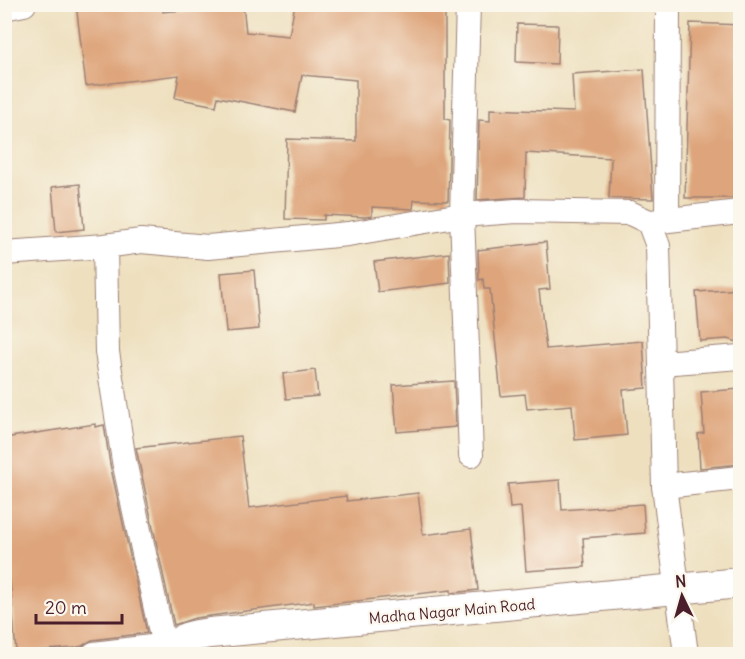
<svg xmlns="http://www.w3.org/2000/svg" width="745" height="659" font-family="Delius,sans-serif">
<style>
.building{fill:#dea57c}
.lines{fill:none;stroke-linecap:round;stroke-linejoin:round}
.minor-casing{stroke:#9c8075;stroke-width:26}
.tertiary-casing{stroke:#9c8075;stroke-width:32}
.minor{stroke:#fff;stroke-width:24}
.tertiary{stroke:#fff;stroke-width:30}
.labels{text-anchor:middle;dominant-baseline:central;stroke-width:4.5;stroke-linejoin:round;paint-order:stroke}
.street-label{font-size:15px;fill:#4a1f2b;stroke:#fbf7ec}
</style>
<rect width="100%" height="100%" fill="#fbf7ec"/>
<filter id="ink" filterUnits="userSpaceOnUse"><feTurbulence type="fractalNoise" baseFrequency=".0167" numOctaves="2"/><feDisplacementMap in="SourceGraphic" scale="12" xChannelSelector="R" yChannelSelector="G"/><feConvolveMatrix kernelMatrix="1 2 1 2 8 2 1 2 1" color-interpolation-filters="sRGB"/></filter>
<filter id="wash" filterUnits="userSpaceOnUse"><feTurbulence type="fractalNoise" baseFrequency=".008" numOctaves="4" result="noise"/><feDisplacementMap in="SourceGraphic" scale="24" xChannelSelector="R" yChannelSelector="G"/><feGaussianBlur stdDeviation="1.35" result="paint"/><feColorMatrix in="noise" values="0 0 0 0 0 0 0 0 0 0 0 0 0 0 0 0 0 1.4 0 .05"/><feComposite in="paint" operator="in"/></filter>
<g filter="url(#wash)">
<rect width="100%" height="100%" fill="#eee0bf"/>
<g id="blocks">
<g class="building">
<path d="M76,4H162L163,12L243,5L246,32L289,36L295,4H445V119L450,120L448,201L414,200L413,209L372,207V216L365,217L324,215V220L285,219L287,139L356,141V80L302,75L295,112L218,97L216,106L175,98L179,75L86,86Z"/>
<path d="M690,23L741,25V198H685Z"/>
<path d="M517,24L558,25L557,64L516,62Z"/>
<path d="M644,69L653,199L609,198L611,158L526,153L525,197L477,200L479,120L490,121V109L574,112L572,74Z"/>
<path d="M80,184L84,229L56,232L52,187Z"/>
<path d="M546,242L550,289L539,290L546,349L643,341L646,388L623,390L627,435L575,440L572,405L527,409L525,394L501,396L490,289H484L483,279L479,280L478,250Z"/>
<path d="M449,253L450,283L378,292L374,262Z"/>
<path d="M254,270L259,329L226,332L221,273Z"/>
<path d="M741,289V343L728,339L700,341L696,292Z"/>
<path d="M315,370L318,396L286,399L283,374Z"/>
<path d="M454,381L456,427L397,432L393,385Z"/>
<path d="M741,389V464L700,468L698,434L704,433L701,392Z"/>
<path d="M95,424V427L104,425L110,464L147,633L92,640L82,646L74,648L16,652L10,580H4V438Z"/>
<path d="M240,436L249,508L346,496L347,501L418,493L423,535L471,529L478,590L451,593V590L314,606V602L195,618L174,625L136,448Z"/>
<path d="M560,480L562,510L643,504L645,533L583,538L585,567L526,571L521,507L510,508L508,484Z"/>
</g>
</g>
</g>
<g filter="url(#ink)">
<use href="#blocks" fill-opacity="0" stroke="#9c8075" stroke-width="1.5"/>
<g class="lines">
<g class="minor-casing">
<g id="minor">
<path d="M468,4L462,215L471,455"/>
<path d="M4,8L24,4"/>
<path d="M667,219L668,4"/>
<path d="M651,222L740,212"/>
<path d="M105,246L107,352L124,461L164,646"/>
<path d="M4,253L105,246L141,241L208,247L348,234L462,215L516,211L630,213L649,222L658,246L664,486L686,654"/>
<path d="M661,363L740,357"/>
<path d="M664,486L740,478"/>
<path d="M94,654L176,644"/>
</g>
</g>
<g class="tertiary-casing">
<path id="tertiary" d="M172,654C179,635 192,636 210,633L740,583"/>
</g>
<use href="#minor" class="minor"/>
<use href="#tertiary" class="tertiary"/>
</g>
</g>
<g class="labels">
<g class="street-label">
<text transform="translate(452 611) rotate(-5)">Madha Nagar Main Road</text>
</g>
</g>
<rect width="745" height="659" fill="none" stroke="#fbf7ec" stroke-width="24"/>
<g transform="translate(682 596) rotate(355)" stroke="#fbf7ec" stroke-width="4.5" paint-order="stroke">
<path d="M0-4.5L10 22L0 15L-10 22Z" fill="#4a1f2b"/>
<text y="-9" font-size="16" font-weight="bold" text-anchor="middle" fill="#4a1f2b">N</text>
</g>
<path d="M36 614v9h86v-9" fill="none" stroke="#4a1f2b" stroke-width="3"/>
<text x="45" y="614" font-size="18" fill="#4a1f2b" stroke="#fbf7ec" stroke-width="4.5" paint-order="stroke">20 m</text>
</svg>
